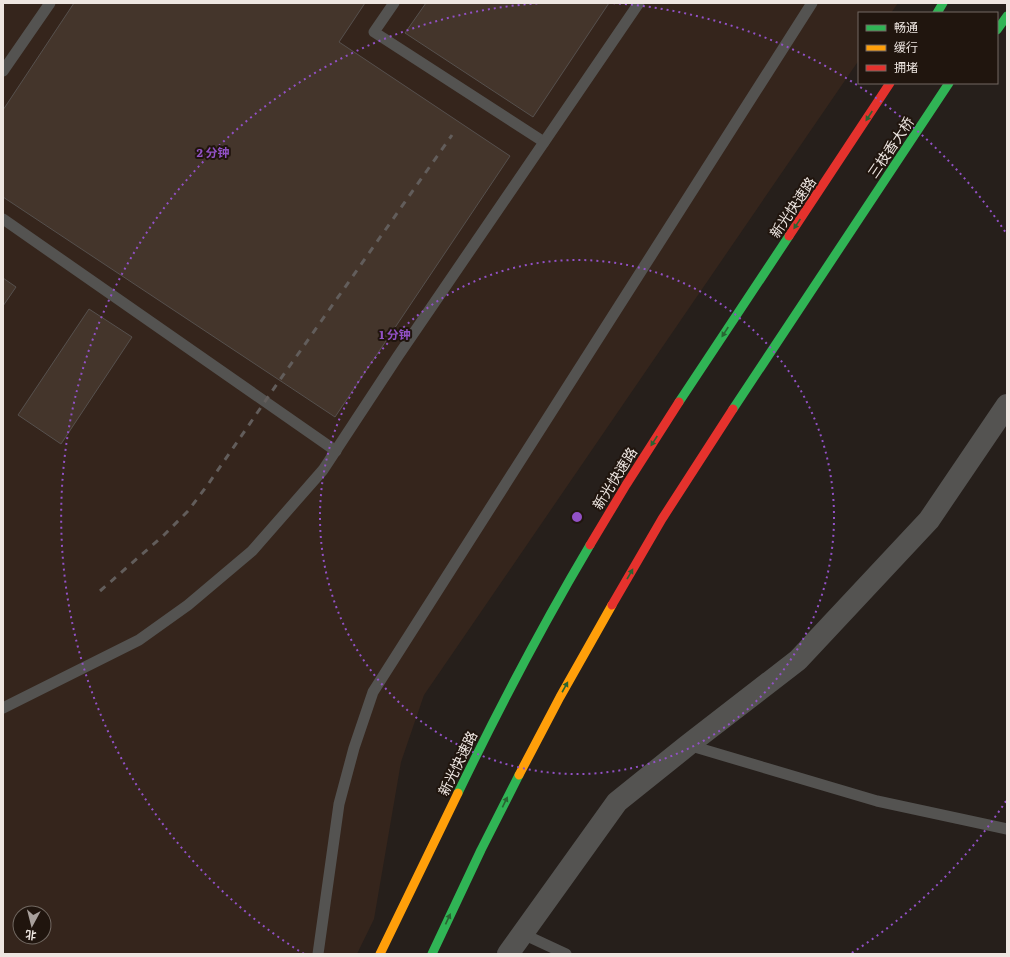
<svg xmlns="http://www.w3.org/2000/svg" width="1010" height="957" font-family="Literata,'Noto Sans SC',serif">
<style>
.built{fill:#35251c;fill-rule:evenodd}
.building{fill:#44352b;stroke:#56504d}
.lines{fill:none;stroke-linecap:round;stroke-linejoin:round}
.lane{stroke:#545351;stroke-width:11}
.street{stroke:#545351;stroke-width:22}
.fast{stroke:#30b455;stroke-width:9}
.slow{stroke:#ff9f0a;stroke-width:9}
.jam{stroke:#e5322d;stroke-width:9}
.rail{stroke:#625d5b;stroke-width:3;stroke-dasharray:7 7;stroke-linecap:butt}
.oneway{fill:#286432}
.ring{fill:none;stroke:#9251c6;stroke-width:2;stroke-dasharray:2 4}
.labels{text-anchor:middle;dominant-baseline:central;stroke-width:4;stroke-linejoin:round;paint-order:stroke}
.street-label{font-size:14px;fill:#eee6e1;stroke:#20150e}
.centre{fill:#9251c6;stroke:#20150e;stroke-width:2}
.ring-label{font-size:12px;text-anchor:middle;font-weight:bold;fill:#9251c6;stroke:#20150e;stroke-width:4;stroke-linejoin:round;paint-order:stroke}
</style>
<rect width="100%" height="100%" fill="#261f1b"/>
<path class="built" d="M3,3H898L891,13H859V60L424,695L401,762L374,919L357,954H3ZM20,913H44V937H20Z"/>
<g class="building">
<path d="M74,3H365L339,42L510,156L335,417L3,197V110Z"/>
<path d="M426,3H609L533,117L405,33Z"/>
<path d="M3,278L16,287L3,306Z"/>
<path d="M89,309L132,337L61,444L18,415Z"/>
</g>
<g class="lines">
<g class="lane">
<path d="M394,3L374,32L544,142"/>
<path d="M3,71L50,3"/>
<path d="M3,219L336,451"/>
<path d="M3,708L139,640L188,605L252,551L323,470L398,356L639,3"/>
<path d="M688,745L877,801L1007,829"/>
<path d="M523,934L566,954"/>
<path d="M318,954L339,804L354,748L373,692L812,3"/>
</g>
<path class="street" d="M508,954L617,802L688,745L798,660L929,520L1007,405"/>
<g class="fast">
<path d="M937,13L943,3"/>
<path d="M997,30L1007,16"/>
<path d="M679,402L789,236"/>
<path d="M733,409L949,83"/>
<path d="M458,793C499,708 542,626 590,545"/>
<path d="M432,954L481,850L519,775"/>
</g>
<g class="slow">
<path d="M519,775L560,697L612,605"/>
<path d="M380,954L458,793"/>
</g>
<g class="jam">
<path d="M789,236L890,83"/>
<path d="M590,545L626,485L679,402"/>
<path d="M612,605L662,519L733,409"/>
</g>
<path class="rail" d="M100,591L164,535L188,511L209,483L277,384L452,135"/>
</g>
<defs><path id="oneway-solid" d="M-6-.8H1V-3.2L6.5 0L1 3.2V.8H-6Z"/></defs>
<g class="oneway">
<use href="#oneway-solid" transform="translate(869 116) rotate(123)"/>
<use href="#oneway-solid" transform="translate(797 224) rotate(124)"/>
<use href="#oneway-solid" transform="translate(725 332) rotate(123)"/>
<use href="#oneway-solid" transform="translate(654 441) rotate(123)"/>
<use href="#oneway-solid" transform="translate(630 574) rotate(-60)"/>
<use href="#oneway-solid" transform="translate(565 687) rotate(-61)"/>
<use href="#oneway-solid" transform="translate(505 802) rotate(-64)"/>
<use href="#oneway-solid" transform="translate(448 919) rotate(-65)"/>
</g>
<g class="ring">
<circle cx="577" cy="517" r="257"/>
<path d="M1006 801A515 515 0 0 1 850 954M304 954A515 515 0 0 1 541 3M613 3A515 515 0 0 1 1006 233"/>
</g>
<g class="labels">
<g class="street-label">
<text transform="translate(890 147) rotate(-56)">三枝香大桥</text>
<text transform="translate(792 207) rotate(-56)">新光快速路</text>
<text transform="translate(614 478) rotate(-58)">新光快速路</text>
<text transform="translate(457 763) rotate(-64)">新光快速路</text>
</g>
</g>
<circle cx="577" cy="517" r="6" class="centre"/>
<g class="ring-label">
<text x="213" y="157">2 分钟</text>
<text x="395" y="339">1 分钟</text>
</g>
<rect width="1010" height="957" fill="none" stroke="#eee6e1" stroke-width="8"/>
<rect x="858" y="12" width="140" height="72" fill="#20150e" stroke="#726962"/>
<rect x="866" y="25" width="20" height="6" fill="#30b455" stroke="#726962"/>
<text x="894" y="32" font-size="12" fill="#eee6e1">畅通</text>
<rect x="866" y="45" width="20" height="6" fill="#ff9f0a" stroke="#726962"/>
<text x="894" y="52" font-size="12" fill="#eee6e1">缓行</text>
<rect x="866" y="65" width="20" height="6" fill="#e5322d" stroke="#726962"/>
<text x="894" y="72" font-size="12" fill="#eee6e1">拥堵</text>
<g transform="translate(32 925) rotate(187)"><circle r="19" fill="#20150e" stroke="#726962"/>
<path d="M0-3L7 15L0 10L-7 15Z" fill="#a8a09c"/>
<text y="-6" font-size="11" font-weight="bold" text-anchor="middle" fill="#eee6e1">北</text>
</g>
</svg>
